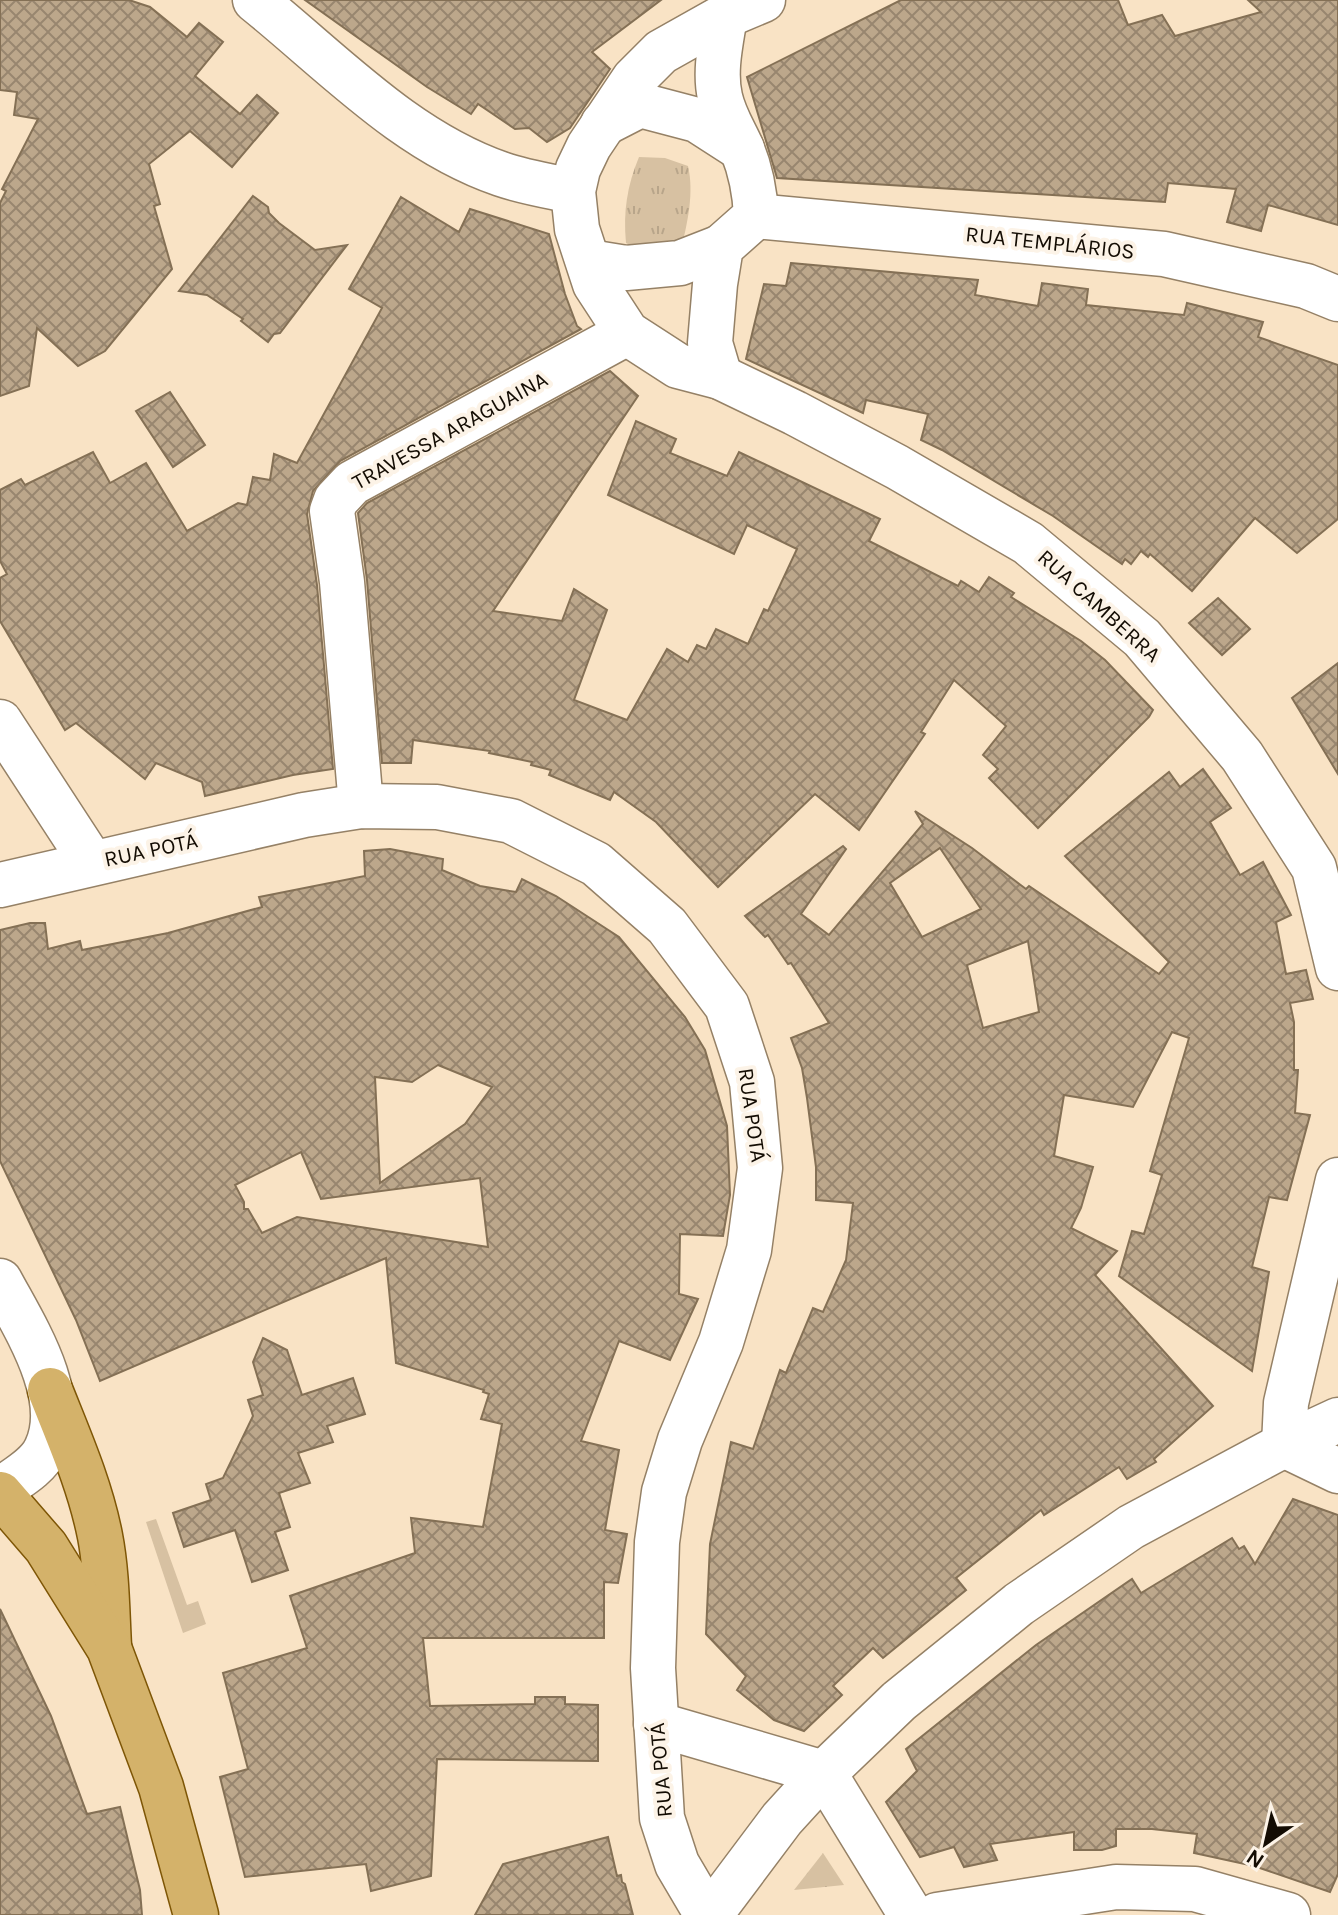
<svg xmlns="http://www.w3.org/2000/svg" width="1338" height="1915" font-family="Karla,sans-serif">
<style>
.grass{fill:url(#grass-tufts)}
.garden{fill:#d7c1a2}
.building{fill:url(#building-cross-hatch);stroke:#847055;stroke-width:2;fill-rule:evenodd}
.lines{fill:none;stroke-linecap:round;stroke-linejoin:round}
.minor-casing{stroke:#958166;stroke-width:47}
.major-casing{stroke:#7e5606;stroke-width:47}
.minor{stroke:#fff;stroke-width:44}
.major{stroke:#d4b26a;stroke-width:44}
.labels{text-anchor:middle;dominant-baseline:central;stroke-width:8;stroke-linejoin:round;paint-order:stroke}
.street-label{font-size:22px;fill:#130c03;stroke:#fcf3e7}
</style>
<defs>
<pattern id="grass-tufts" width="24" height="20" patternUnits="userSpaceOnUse" patternTransform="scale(2)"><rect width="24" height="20" fill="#d7c1a2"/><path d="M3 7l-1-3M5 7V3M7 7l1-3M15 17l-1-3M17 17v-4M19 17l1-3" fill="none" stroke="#b8a58a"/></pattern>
<pattern id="building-cross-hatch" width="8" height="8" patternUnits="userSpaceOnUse" patternTransform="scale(2)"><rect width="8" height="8" fill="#bca78b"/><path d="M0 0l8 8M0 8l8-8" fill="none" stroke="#98866f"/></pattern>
</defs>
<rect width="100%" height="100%" fill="#f9e3c5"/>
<g class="grass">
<path d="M639,157L665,158L688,166C694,192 688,220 682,245L636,248L626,243C623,212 627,186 639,157Z"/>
<path d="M823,1853L844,1885L794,1890Z"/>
</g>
<path class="garden" d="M156,1519L187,1605L198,1601L206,1624L183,1633L146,1522Z"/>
<g class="building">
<path d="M0,0H129L150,7L187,37L199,23L223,42L195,76L240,114L257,95L278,113L232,167L190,131L149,164L160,204L154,206L172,269L105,351L78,366L37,328L29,386L0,396V203L6,191L2,189L38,119L14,115L17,92L0,90Z"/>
<path d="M305,0H661L592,52L610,69L570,128L547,142L529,128L515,129L478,104L471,114L427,87Z"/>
<path d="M901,0H1118L1128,25L1162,15L1175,36L1261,12L1248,0H1338V225L1268,205L1261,231L1227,222L1236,189L1168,183L1165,202L777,178L747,77Z"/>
<path d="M253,196L268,207L269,213L279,223L315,250L347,245L280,333L274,334L268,342L241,321L243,319L207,295L179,291Z"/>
<path d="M401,197L459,232L470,209L549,234L565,294L577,326L581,329L340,461L313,491L307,514L317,585L333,769L293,775L205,796L202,782L156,763L145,779L76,723L65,730L0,621V578L7,574L0,561V490L21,479L25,485L93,452L110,483L146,463L187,531L238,503L247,505L253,477L270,480L274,454L297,463L382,308L349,289Z"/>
<path d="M791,263L978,280L975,295L1038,306L1042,283L1088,289L1086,305L1184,315L1187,303L1263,322L1258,337L1338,365V519L1297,553L1255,518L1192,591L1150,554L1148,557L1141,551L1131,564L1125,559L1122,564L1053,516L942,450L921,440L928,414L866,400L863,413L746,359L764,284L786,286Z"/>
<path d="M610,371L638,396L493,611L562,621L574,589L607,610L574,700L627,720L667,649L688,662L697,645L706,649L716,629L748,644L764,609L768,611L797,549L747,525L734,554L608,495L636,421L676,439L670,453L727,476L739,452L880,519L869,541L958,586L961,581L979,592L989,577L1014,593L1011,597L1081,641L1105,660L1153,710L1149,717L1038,828L989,778L998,769L983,755L1006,726L954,680L921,732L925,734L859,830L815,794L718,887L656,822L614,792L610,800L549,775L551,770L531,765L532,762L489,753L490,751L413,740L411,763H382L367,580L358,513L367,503Z"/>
<path d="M170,392L205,445L173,467L136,411Z"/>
<path d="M1218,598L1250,629L1222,655L1189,623Z"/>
<path d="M1338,663V774L1292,698Z"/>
<path d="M1203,769L1231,808L1210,822L1240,875L1263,862L1291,915L1276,922L1286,974L1306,970L1313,999L1290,1003L1294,1022V1070H1298L1295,1113L1310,1115L1287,1200L1269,1197L1252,1267L1269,1272L1252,1371L1119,1276L1132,1231L1144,1234L1162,1175L1150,1171L1189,1038L1172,1032L1133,1107L1064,1095L1054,1156L1093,1167L1081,1208L1071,1228L1117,1251L1095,1275L1213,1406L1154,1459L1156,1462L1127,1479L1119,1467L1044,1515L1041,1510L956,1578L966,1590L883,1658L873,1648L833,1686L842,1695L804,1731L774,1720L737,1690L746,1676L706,1634L710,1544L731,1442L753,1449L780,1370L786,1373L813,1308L823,1312L846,1260L853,1203L816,1200V1167L807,1098L802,1068L791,1038L829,1023L791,963L788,964L768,935L765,937L745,916L843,846L846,849L801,914L829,935L923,824L915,811L972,848L1026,889L1029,886L1159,974L1169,962L1065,856L1169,772L1180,787ZM940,848L981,909L922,937L890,883ZM1028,941L1039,1012L983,1028L967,965Z"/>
<path d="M390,849L443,859L442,870L480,886L516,892L522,879L556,896L619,937L685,1017L705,1050L727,1126L730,1195L723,1236L680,1234L679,1294L698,1299L670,1360L619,1341L581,1441L619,1450L605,1530L627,1534L618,1583L604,1582V1638H423L430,1706L535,1704V1697H565V1704L598,1705V1761L437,1759L431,1876L371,1891L366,1864L245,1877L220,1777L248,1769L223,1673L307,1648L290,1596L415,1553L411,1518L483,1527L502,1424L481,1419L489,1394L483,1392L484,1390L396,1363L386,1258L100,1381L76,1320L0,1161V930L30,923H45L48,949L80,941L82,950L168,933L262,907L259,897L365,876L364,851ZM438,1065L492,1087L465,1124L380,1183L375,1077L412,1082ZM301,1152L321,1199L480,1178L488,1247L297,1217L262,1233L248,1209H244V1202L235,1185Z"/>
<path d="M263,1338L287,1350L302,1395L353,1378L365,1414L327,1426L333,1442L298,1453L310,1483L279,1493L290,1527L275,1532L288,1570L252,1582L235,1530L184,1547L173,1513L211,1500L206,1484L223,1478L253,1416L248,1400L263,1395L253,1362Z"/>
<path d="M1293,1499L1338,1515V1874L1330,1892L1254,1866L1194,1853L1197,1834L1152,1829H1116V1846L1102,1850H1074V1832L990,1844L997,1860L964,1867L954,1847L920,1857L886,1802L917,1771L906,1749L1036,1645L1132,1579L1141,1593L1232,1538L1239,1549L1244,1546L1255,1564Z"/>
<path d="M0,1609L51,1716L87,1814L120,1807L140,1890L142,1915H0Z"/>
<path d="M608,1837L617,1876L621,1875L622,1882L625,1884L633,1915H475L503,1864Z"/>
</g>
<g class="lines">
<g class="minor-casing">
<g id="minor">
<path d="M255,0C332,62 405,141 501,174C524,182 549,186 573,191"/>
<path d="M763,0L725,16L661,52L634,79L589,146L578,169L573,191L577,229L595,284L627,333L678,366L720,377L795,413L897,467L1028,543L1142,638L1242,756L1314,868L1338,968"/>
<path d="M603,124L640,105L697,120L742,149"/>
<path d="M756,216L1164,254L1306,286L1338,299"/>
<path d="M589,262L626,268L680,263L721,247"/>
<path d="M720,377L710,343L715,284L721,247L756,216C755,192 751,171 742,149C734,131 724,116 720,97C714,71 721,42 725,16"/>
<path d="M0,722L92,863"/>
<path d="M361,806L342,582L332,511L336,500L352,483L627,333"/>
<path d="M0,885L304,815L361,806L437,807L511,821L596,864L667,926L727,1006L752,1082L760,1168L749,1250L721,1342L680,1440L664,1492L657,1542L653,1668L662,1818L677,1864L707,1915"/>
<path d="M1338,1180L1286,1403L1284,1445L1338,1471"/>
<path d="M0,1281C24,1326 71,1397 46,1449C38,1467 15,1479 0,1490"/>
<path d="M656,1724L824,1773L911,1915"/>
<path d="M710,1915L782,1819L824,1773L899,1701L1019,1604L1131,1527L1284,1445L1338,1420"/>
<path d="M937,1915L1116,1887L1195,1889L1288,1915"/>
</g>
</g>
<g class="major-casing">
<g id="major">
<path d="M50,1390C69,1438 90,1485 100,1536C107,1572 107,1609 109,1646"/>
<path d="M0,1494L46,1547L109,1648L161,1787L196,1915"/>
</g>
</g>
<use href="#minor" class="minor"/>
<use href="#major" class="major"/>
</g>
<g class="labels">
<g class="street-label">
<text transform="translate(1050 243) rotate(6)">RUA TEMPLÁRIOS</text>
<text transform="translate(450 431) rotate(-29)">TRAVESSA ARAGUAINA</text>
<text transform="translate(1099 606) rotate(42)">RUA CAMBERRA</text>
<text transform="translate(151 850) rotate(-12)">RUA POTÁ</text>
<text transform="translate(752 1115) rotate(82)">RUA POTÁ</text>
<text transform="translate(661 1770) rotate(-95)">RUA POTÁ</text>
</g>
</g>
<g transform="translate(1266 1843) rotate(214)" stroke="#fcf3e7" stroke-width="6" paint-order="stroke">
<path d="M0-6L14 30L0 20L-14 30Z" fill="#130c03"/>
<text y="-12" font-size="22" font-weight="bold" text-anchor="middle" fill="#130c03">N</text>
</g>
</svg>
